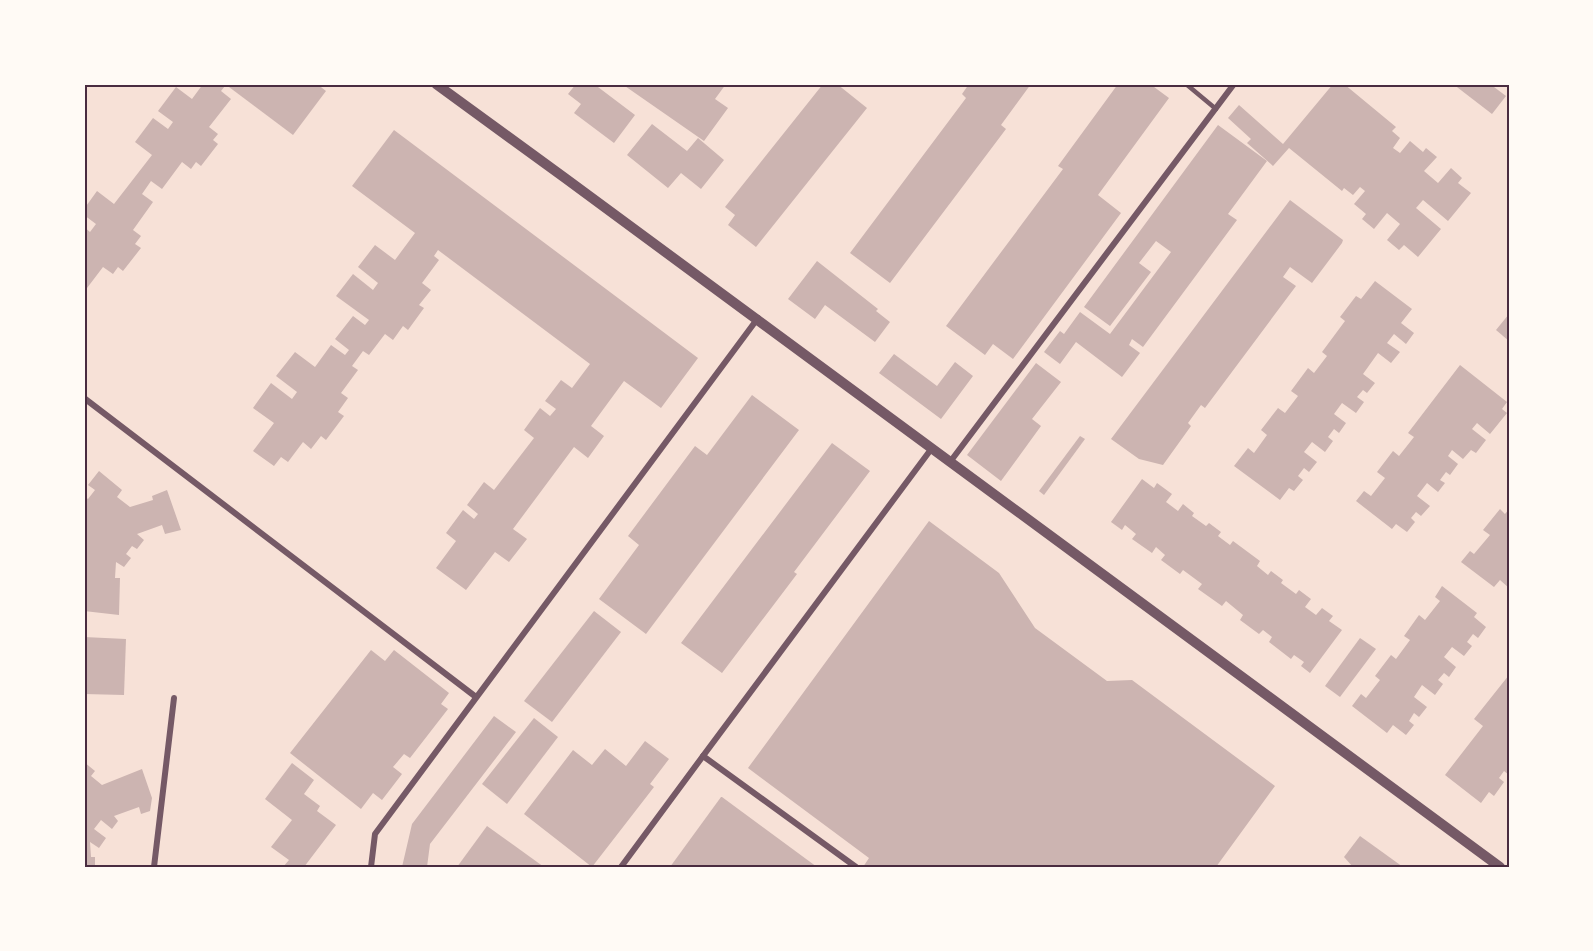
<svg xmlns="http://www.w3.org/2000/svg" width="1593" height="951" font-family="Barlow,sans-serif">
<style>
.building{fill:#ccb4b1}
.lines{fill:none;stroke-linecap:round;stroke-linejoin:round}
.service{stroke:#755966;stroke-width:4.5}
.minor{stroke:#755966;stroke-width:6}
.tertiary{stroke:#755966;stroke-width:10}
.neatline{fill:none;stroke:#4a2c40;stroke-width:2}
</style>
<rect width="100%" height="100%" fill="#f7e1d7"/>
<g class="building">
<path d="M203,84H223L225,86L221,91L231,99L209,127L218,134L213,140L218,144L201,166L196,162L191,169L182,162L162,189L151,181L142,194L153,202L133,230L141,236L135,244L141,248L123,271L118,267L113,274L103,267L84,292V227L90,232L96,224L84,215V209L97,191L114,204L152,155L135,142L153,118L168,129L173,122L158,111L176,87L192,99Z"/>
<path d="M225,84H317L326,91L293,135Z"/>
<path d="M576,84H594L635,115L614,143L574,113L581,104L568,94Z"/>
<path d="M622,84H726L715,99L728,108L704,141Z"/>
<path d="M823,84H837L867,108L756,247L728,225L735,215L725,207Z"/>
<path d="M969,84H1031L1001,125L1006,129L890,283L850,253L966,98L962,94Z"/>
<path d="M1118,84H1150L1169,98L1098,195L1121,213L1013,359L993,344L985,355L946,326L1063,169L1058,166Z"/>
<path d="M1333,84H1344L1396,127L1392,131L1400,138L1393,148L1400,153L1410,141L1423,152L1426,148L1437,157L1424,171L1438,183L1451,168L1462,178L1458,183L1471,193L1448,221L1423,200L1416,208L1441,229L1418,257L1404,245L1399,250L1387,240L1400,224L1387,213L1374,229L1362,219L1366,214L1354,204L1365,191L1360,187L1353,195L1344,188L1342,191L1289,148L1273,166L1247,143L1251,139L1228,118L1239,105L1283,144Z"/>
<path d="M1453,84H1490L1506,96L1492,114Z"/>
<path d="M652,124L687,151L698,138L724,160L701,189L681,173L668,188L627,155Z"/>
<path d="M1218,125L1267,161L1228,214L1237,220L1143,347L1132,339L1129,345L1140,353L1122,377L1076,342L1060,364L1044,352L1060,331L1064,334L1080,312L1110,334L1171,252L1156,241L1139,263L1151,272L1110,326L1084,307Z"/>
<path d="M394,130L698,358L661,408L624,381L591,426L604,436L588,458L574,447L513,529L527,539L509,562L495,552L466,590L436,568L456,541L446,533L463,510L474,519L478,514L467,505L484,482L494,490L534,438L524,430L540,408L550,416L556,409L545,401L561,380L572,388L590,364L438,250L434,256L439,260L422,283L431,290L419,305L424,308L408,330L403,326L393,340L385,334L369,355L363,351L352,366L358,370L341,393L348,398L338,412L344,416L326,440L321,436L311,449L303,442L288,462L281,457L274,466L253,451L274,423L253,408L271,383L292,399L297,392L276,376L295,352L315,367L331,345L345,355L349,350L335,339L353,316L365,325L369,320L336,296L353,274L373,290L378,283L358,267L375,245L395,260L415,233L352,186Z"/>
<path d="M1290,200L1343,240L1342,243L1312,283L1290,267L1283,277L1296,286L1205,408L1201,405L1188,423L1191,426L1163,465L1139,459L1111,439Z"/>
<path d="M817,261L878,309L876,311L890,322L875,342L825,305L815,319L788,299Z"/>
<path d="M1375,281L1412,309L1401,323L1414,333L1406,344L1394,334L1387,343L1400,352L1391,363L1378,353L1363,374L1375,383L1367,393L1363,390L1357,397L1364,402L1356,413L1342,403L1334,414L1346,423L1339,433L1334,429L1328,437L1333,441L1325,452L1312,442L1304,452L1317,462L1309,472L1304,468L1298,476L1303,480L1294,491L1289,488L1280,500L1234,466L1248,448L1254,453L1267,435L1261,430L1278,408L1285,413L1298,396L1291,391L1308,368L1314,373L1327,356L1322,352L1345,321L1340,317L1356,296L1361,299Z"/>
<path d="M1509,314V341L1496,330Z"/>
<path d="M894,354L937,386L955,362L973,376L941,419L879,373Z"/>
<path d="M1036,363L1061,382L1032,419L1041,426L1001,481L967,455Z"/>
<path d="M1460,365L1507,402L1502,409L1507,413L1490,434L1477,423L1472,429L1486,440L1476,453L1471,450L1463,459L1452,450L1448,456L1458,464L1450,475L1446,472L1440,480L1445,483L1438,492L1427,483L1417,496L1430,506L1421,516L1416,512L1411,518L1415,522L1407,532L1396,524L1392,529L1356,501L1364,491L1371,496L1385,478L1377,472L1393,451L1399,456L1414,437L1408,433Z"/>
<path d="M752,395L799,430L646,634L599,599L639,545L628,536L695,446L707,455Z"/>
<path d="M1080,436L1085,439L1044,495L1039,491Z"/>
<path d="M832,443L870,471L794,572L797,574L722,673L681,643Z"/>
<path d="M99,471L122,490L117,497L130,507L153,500L152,496L167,490L181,530L165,534L162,525L137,534L144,540L137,549L132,546L126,554L131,558L124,567L116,562L115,578H120L119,615L84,611V496L88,499L95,490L88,485Z"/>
<path d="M1142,479L1154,488L1157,483L1172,494L1166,502L1178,511L1183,504L1194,513L1192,516L1206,526L1209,523L1221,532L1218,536L1230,545L1233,541L1260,561L1257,566L1268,575L1271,571L1283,580L1281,583L1296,594L1299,590L1311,599L1305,607L1316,615L1322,608L1333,616L1329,621L1342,630L1310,673L1301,666L1304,662L1294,655L1291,659L1269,642L1272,637L1263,630L1259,634L1240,620L1243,615L1226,601L1222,606L1198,589L1202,584L1183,570L1180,574L1161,560L1165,555L1156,547L1152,553L1132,539L1136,534L1125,525L1122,530L1111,522Z"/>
<path d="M1500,509L1505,514L1509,509V588L1500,580L1494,587L1461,562L1470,551L1474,554L1490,535L1483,530Z"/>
<path d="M929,521L999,573L1035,628L1107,681L1132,680L1275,786L1216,867H863L869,858L748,768Z"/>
<path d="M1442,586L1477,613L1474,617L1486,627L1478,638L1473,634L1467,642L1472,646L1464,656L1452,647L1444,657L1456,667L1449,677L1444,673L1438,680L1443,684L1435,695L1422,685L1414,697L1427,707L1419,717L1414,713L1409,721L1414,725L1406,735L1393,725L1387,733L1352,706L1361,694L1366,698L1380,680L1375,676L1391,655L1396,659L1410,640L1404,636L1419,615L1425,620L1440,601L1435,597Z"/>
<path d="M594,611L621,632L552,722L524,701Z"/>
<path d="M84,637L126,639L124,695L84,694Z"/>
<path d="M1360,638L1376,649L1340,697L1325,686Z"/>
<path d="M371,650L385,661L394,650L449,693L441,704L448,709L410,758L404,754L393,767L402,774L382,800L373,793L361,809L290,753Z"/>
<path d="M1509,675V775L1504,771L1499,778L1504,782L1494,796L1489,792L1481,803L1445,775L1483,726L1474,719Z"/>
<path d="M494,716L516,732L430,844L427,867H402L412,824Z"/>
<path d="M534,718L558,737L507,804L482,784Z"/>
<path d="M645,741L669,759L650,784L654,787L592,867L524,814L573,750L592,765L605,749L626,766Z"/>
<path d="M84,762L95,771L91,776L102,785L142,769L152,798L150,811L141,814L139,807L114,816L118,821L112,829L101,820L94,829L106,838L99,848L90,842L91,857H95V867H84Z"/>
<path d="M292,763L314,780L304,794L320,806L317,811L336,825L304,867H283L289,860L271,847L292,820L265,799Z"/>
<path d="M721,797H722L817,867H670Z"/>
<path d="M487,826L544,867H457Z"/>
<path d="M1360,836L1385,854L1403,867H1353L1344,857Z"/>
</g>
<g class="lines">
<path class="service" d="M1186,84L1216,109"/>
<g class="minor">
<path d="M84,398L476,697"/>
<path d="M950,462L1234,84"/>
<path d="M154,867L174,698"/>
<path d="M371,867L375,834L758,318"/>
<path d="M621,867L703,756"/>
<path d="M856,867L703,756L932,448"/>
</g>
<path class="tertiary" d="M436,84C792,343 1145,606 1500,867"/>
</g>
<rect width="1593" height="951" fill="none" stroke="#fffaf5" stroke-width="171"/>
<rect x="86" y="86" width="1422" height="780" class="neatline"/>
</svg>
